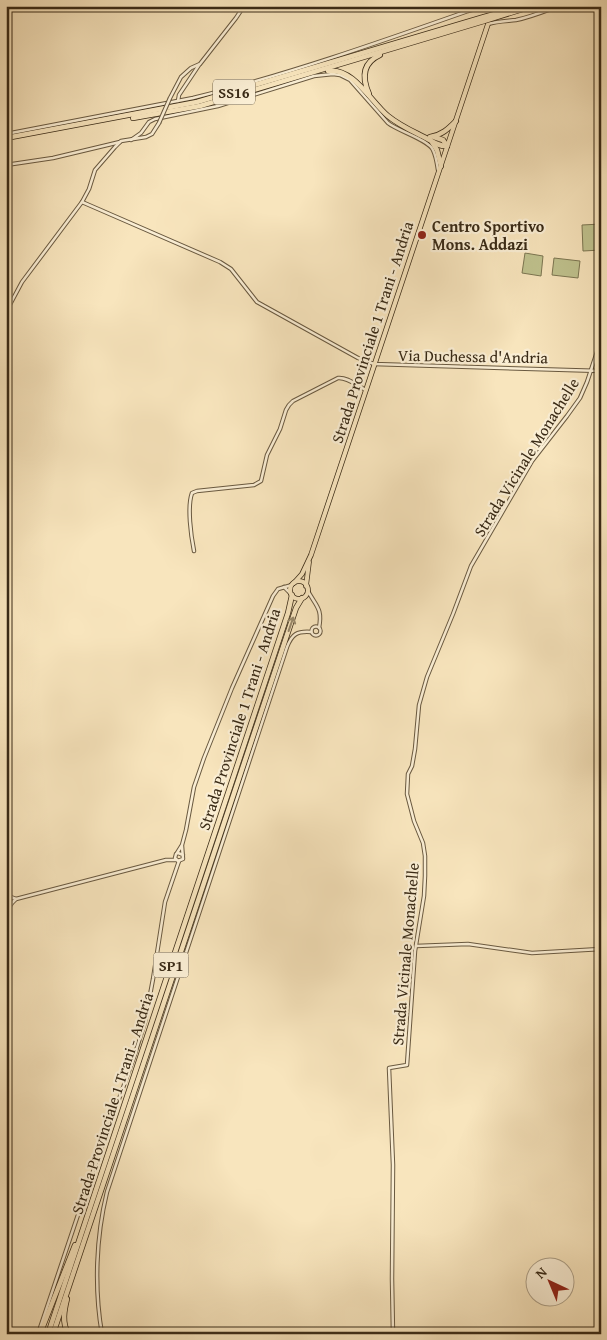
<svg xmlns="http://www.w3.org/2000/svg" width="607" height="1340" font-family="'Gentium Book Plus',serif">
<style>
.green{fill:#c0c38f;stroke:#7c7652}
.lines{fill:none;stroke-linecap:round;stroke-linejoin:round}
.minor-casing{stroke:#695940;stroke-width:4.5}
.major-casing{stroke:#392a16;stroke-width:5.5}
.highway-casing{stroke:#392a16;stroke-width:6}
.minor{stroke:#faeed4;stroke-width:2.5}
.major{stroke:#f8e5bd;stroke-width:4}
.highway{stroke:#f8e5bd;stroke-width:4.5}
.minor-bridge-casing{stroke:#695940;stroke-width:4.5;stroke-linecap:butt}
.highway-bridge-casing{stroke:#392a16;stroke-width:6;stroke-linecap:butt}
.minor-bridge{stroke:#faeed4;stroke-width:2.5}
.highway-bridge{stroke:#f8e5bd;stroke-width:4.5}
.oneway{stroke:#98886a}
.poi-dot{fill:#8f2418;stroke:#faeed4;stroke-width:2}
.labels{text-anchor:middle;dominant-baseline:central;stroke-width:4.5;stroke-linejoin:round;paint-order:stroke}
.shield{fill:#faeed4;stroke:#73654f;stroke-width:1}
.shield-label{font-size:15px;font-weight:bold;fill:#392a16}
.poi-label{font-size:16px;font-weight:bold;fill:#392a16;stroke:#faeed4;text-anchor:start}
.street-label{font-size:16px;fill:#392a16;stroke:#faeed4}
</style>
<rect width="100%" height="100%" fill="#f8e5bd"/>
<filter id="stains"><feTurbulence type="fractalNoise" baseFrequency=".004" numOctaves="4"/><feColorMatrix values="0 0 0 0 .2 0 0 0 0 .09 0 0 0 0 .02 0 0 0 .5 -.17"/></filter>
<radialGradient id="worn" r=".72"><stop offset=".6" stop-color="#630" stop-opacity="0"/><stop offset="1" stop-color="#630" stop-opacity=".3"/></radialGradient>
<g class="green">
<path d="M601,224V250L583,251L582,225Z"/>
<path d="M525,253L543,256L541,276L522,273Z"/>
<path d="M554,258L580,261L578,278L552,275Z"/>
</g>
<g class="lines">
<g class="minor-casing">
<g id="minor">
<path d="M488,24C497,21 507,21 516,20C531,17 545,11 559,6"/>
<path d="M170,98L181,77L191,68L200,64L236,18L244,6"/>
<path d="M178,101L179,95L199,65"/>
<path d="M6,134L193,98C286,75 377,43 468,11L482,7L494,8"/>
<path d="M131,140L141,133L149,122L155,119L218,106L314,76L333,74L340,75L350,80L388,123C398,131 429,140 433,150C436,156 437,163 438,170"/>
<path d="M6,165L53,158L120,142"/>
<path d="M82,202L220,262L231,269L257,302L358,358L374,364L601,371"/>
<path d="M6,312L22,282L82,202L89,189L95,170L115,147L121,141L146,137L152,134L159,123"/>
<path d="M194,551C191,536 187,507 192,493L197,491L254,485L261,481L267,455L280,429L286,410L289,405L293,401L338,378C348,377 357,386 366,390"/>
<path d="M284,587L290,593"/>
<path d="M307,589C315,606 323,607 319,628"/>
<circle cx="316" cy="631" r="4.5"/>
<path d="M182,846L183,859L178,861L175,858L176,854L178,853L183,855"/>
<path d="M177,853L182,845L186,830L194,787L204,758L232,688L273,596L278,589L292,585"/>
<path d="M6,898L11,897L16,899"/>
<path d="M6,912L12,903L16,899L166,860H177"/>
<path d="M416,946L468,944L532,953L601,949"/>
<path d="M38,1334L85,1194L134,1057L145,1022L153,979L165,902L179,861"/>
<path d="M102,1334C94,1288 96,1237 107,1192L287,647C292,634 297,631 311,632"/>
<path d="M393,1334L392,1279L393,1165L389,1068L407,1065L415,951L424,896L425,876V856L423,843L414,821L407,794L408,774L412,766L415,749L419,705L427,677L453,614L471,566L532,461L567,416L580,398L587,382L601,340"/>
</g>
</g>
<g class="major-casing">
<g id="major">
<circle cx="299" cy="590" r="9"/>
<path d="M294,583L302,574L311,555L494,6"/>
<path d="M306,586L309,562"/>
</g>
</g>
<g class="highway-casing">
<g id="highway">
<path d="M509,10L520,6"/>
<path d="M510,13L533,6"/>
<path d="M328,71C353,67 371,102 388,116C399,125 410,130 422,136C431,140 438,147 447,146"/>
<path d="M369,94C362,78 362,63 380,55"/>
<path d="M133,118L200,106L484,21"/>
<path d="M430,137C442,135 448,129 456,121"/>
<path d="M434,137L443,140L447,146"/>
<path d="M6,138L197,102L484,17"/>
<path d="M432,142L437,150L441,166"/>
<path d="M67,1299C64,1311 62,1322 68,1334"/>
<path d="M40,1334L75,1245"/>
<path d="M48,1334L288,613L292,595"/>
<path d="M53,1334L296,608L302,598"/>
</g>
</g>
<use href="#minor" class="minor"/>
<use href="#major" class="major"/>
<use href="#highway" class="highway"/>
<g class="minor-bridge-casing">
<path id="minor-bridge" d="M159,123L170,98"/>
</g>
<g class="highway-bridge-casing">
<g id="highway-bridge">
<path d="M484,17L509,10"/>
<path d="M484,21L510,13"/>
</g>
</g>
<use href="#minor-bridge" class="minor-bridge"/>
<use href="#highway-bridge" class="highway-bridge"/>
</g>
<defs><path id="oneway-shaft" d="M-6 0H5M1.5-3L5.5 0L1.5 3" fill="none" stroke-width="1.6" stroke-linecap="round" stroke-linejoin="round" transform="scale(1.25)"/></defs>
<use class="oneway" href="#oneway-shaft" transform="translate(291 624) rotate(-71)"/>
<circle class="poi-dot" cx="422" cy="235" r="5"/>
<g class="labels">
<g class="shield">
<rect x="213" y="79.5" width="42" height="25" rx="4"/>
<rect x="153.5" y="952.5" width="35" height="25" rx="4"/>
</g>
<g class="shield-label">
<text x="234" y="92">SS16</text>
<text x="171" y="965">SP1</text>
</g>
<g class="poi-label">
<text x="432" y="226">Centro Sportivo<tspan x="432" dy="18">Mons. Addazi</tspan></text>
</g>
<g class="street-label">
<text transform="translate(372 332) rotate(-72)">Strada Provinciale 1 Trani - Andria</text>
<text transform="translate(473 356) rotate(1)">Via Duchessa d'Andria</text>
<text transform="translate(526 457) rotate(-58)">Strada Vicinale Monachelle</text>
<text transform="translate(239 719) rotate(-72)">Strada Provinciale 1 Trani - Andria</text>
<text transform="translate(405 954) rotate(-85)">Strada Vicinale Monachelle</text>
<text transform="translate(112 1103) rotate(-72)">Strada Provinciale 1 Trani - Andria</text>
</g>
</g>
<rect width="607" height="1340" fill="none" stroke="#f8e5bd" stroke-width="25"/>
<rect x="8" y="8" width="592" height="1325" fill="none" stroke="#392a16" stroke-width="2.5"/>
<rect x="12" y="12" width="582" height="1315" fill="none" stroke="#392a16"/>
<g transform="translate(550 1282) rotate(316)"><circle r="24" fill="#faeed4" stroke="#ada088"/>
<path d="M0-4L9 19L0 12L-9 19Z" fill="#8f2418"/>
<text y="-8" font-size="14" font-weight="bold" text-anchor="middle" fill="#392a16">N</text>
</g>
<rect width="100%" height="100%" filter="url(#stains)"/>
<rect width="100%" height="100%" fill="url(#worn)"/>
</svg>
